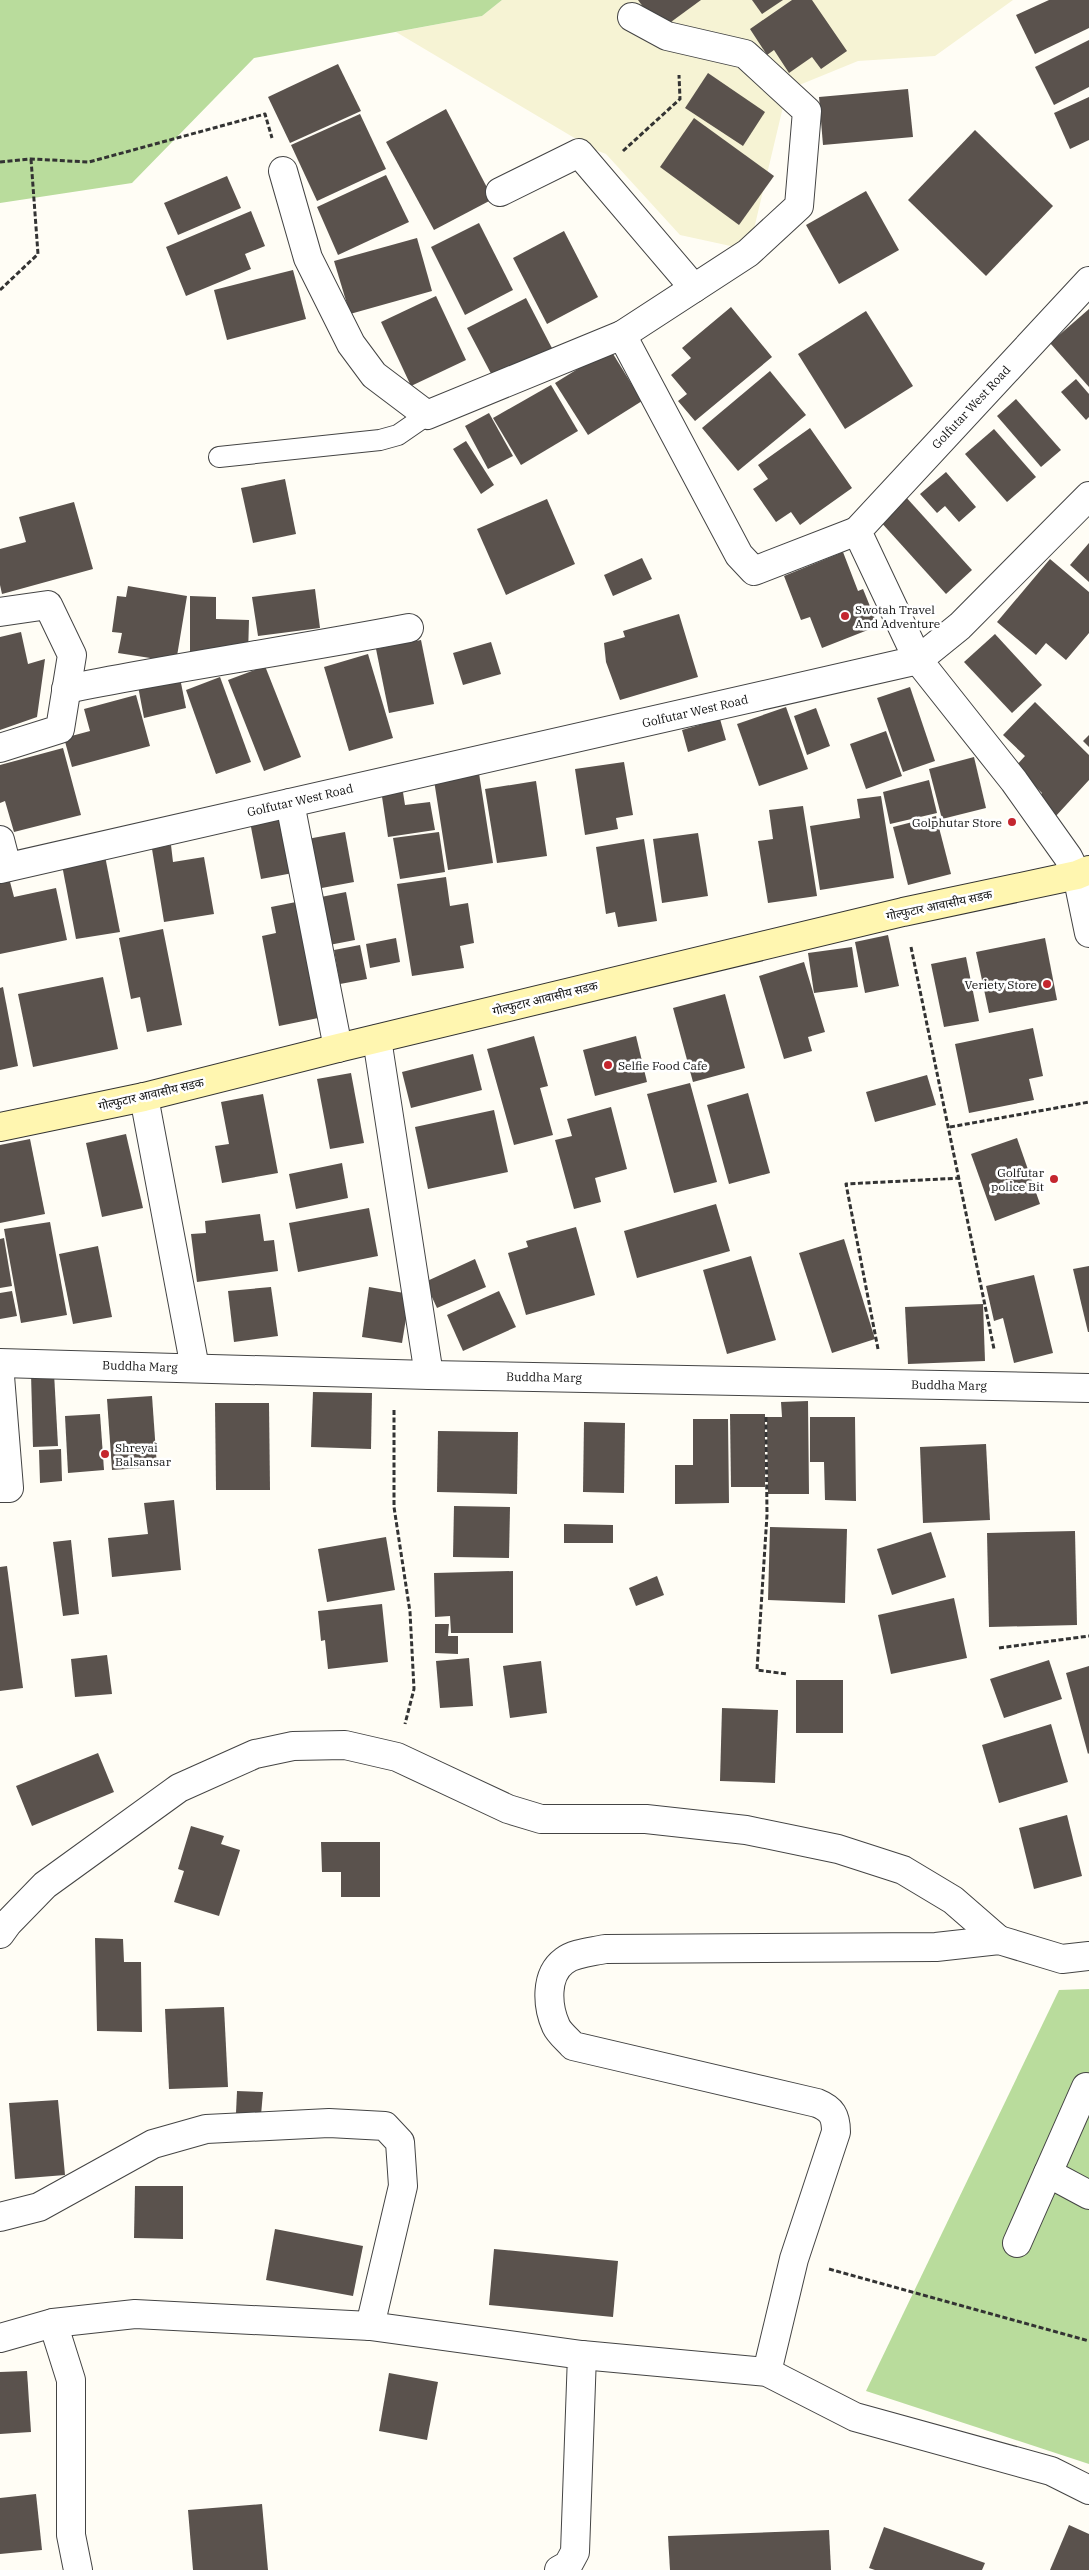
<svg xmlns="http://www.w3.org/2000/svg" width="1089" height="2570" font-family="'IBM Plex Serif','Noto Sans Devanagari',serif">
<style>
.farmland{fill:#f6f3d4}
.forest{fill:#b9dc9c}
.building{fill:#5a524d}
.lines{fill:none;stroke-linecap:round;stroke-linejoin:round}
.lane-casing{stroke:#444;stroke-width:22}
.street-casing{stroke:#444;stroke-width:30}
.secondary-casing{stroke:#333;stroke-width:30}
.path{stroke:#333;stroke-width:3;stroke-dasharray:5 2.5;stroke-linecap:butt}
.lane{stroke:#fff;stroke-width:20}
.street{stroke:#fff;stroke-width:28}
.secondary{stroke:#fff6b0;stroke-width:28}
.poi-dot{fill:#c4262e;stroke:#fff;stroke-width:2}
.labels{text-anchor:middle;dominant-baseline:central;stroke-width:5;stroke-linejoin:round;paint-order:stroke}
.street-label{font-size:12px;fill:#111;stroke:#fff}
.poi-label{font-size:12px;fill:#111;stroke:#fff;text-anchor:start}
</style>
<rect width="100%" height="100%" fill="#fffdf5"/>
<path class="farmland" d="M502,0H1013L935,56L858,61L787,90L749,250L680,235L606,154L593,149L396,32L482,16Z"/>
<g class="forest">
<path d="M0,0H502L482,16L254,58L132,183L0,203Z"/>
<path d="M1089,1989V2464L866,2391L1059,1990Z"/>
</g>
<g class="building">
<path d="M638,0H701L660,30Z"/>
<path d="M752,0H783L762,14Z"/>
<path d="M792,0H812L847,51L821,69L812,57L789,73L774,50L767,55L750,29Z"/>
<path d="M1049,0H1089V28L1035,54L1016,15Z"/>
<path d="M1089,40V87L1054,105L1035,67Z"/>
<path d="M338,64L361,111L290,143L268,97Z"/>
<path d="M708,73L765,112L743,146L685,108Z"/>
<path d="M908,89L913,137L823,145L819,97Z"/>
<path d="M1089,97V140L1070,149L1054,113Z"/>
<path d="M446,109L493,199L434,230L386,142Z"/>
<path d="M360,114L386,169L317,201L291,145Z"/>
<path d="M694,118L774,176L739,225L660,167Z"/>
<path d="M975,130L1053,206L986,276L908,200Z"/>
<path d="M386,175L409,222L338,255L317,207Z"/>
<path d="M227,176L241,208L178,235L164,203Z"/>
<path d="M866,191L899,250L839,284L806,225Z"/>
<path d="M251,211L265,246L245,254L251,269L186,296L166,247Z"/>
<path d="M479,223L513,290L465,315L431,247Z"/>
<path d="M564,231L598,297L547,324L513,258Z"/>
<path d="M417,238L432,291L350,314L334,261Z"/>
<path d="M293,270L306,319L227,340L214,290Z"/>
<path d="M436,296L466,360L411,386L381,322Z"/>
<path d="M526,298L554,352L496,383L467,328Z"/>
<path d="M731,307L772,357L695,421L678,401L687,394L671,375L691,358L682,348Z"/>
<path d="M1089,309V387L1050,343Z"/>
<path d="M866,311L913,386L845,429L798,354Z"/>
<path d="M610,349L642,401L588,435L555,383Z"/>
<path d="M770,371L806,415L738,471L702,428Z"/>
<path d="M1076,379L1089,394V417L1086,420L1061,392Z"/>
<path d="M551,385L578,431L521,465L493,418Z"/>
<path d="M1016,399L1061,450L1041,467L997,416Z"/>
<path d="M489,413L513,456L488,469L465,426Z"/>
<path d="M810,428L852,488L800,525L791,512L776,522L753,489L768,479L758,465Z"/>
<path d="M994,429L1036,477L1007,502L965,454Z"/>
<path d="M466,441L494,485L481,494L453,449Z"/>
<path d="M946,472L976,507L959,522L945,506L937,513L920,494Z"/>
<path d="M285,479L296,534L253,543L241,488Z"/>
<path d="M905,496L972,570L946,594L879,520Z"/>
<path d="M547,499L575,564L506,595L477,529Z"/>
<path d="M74,502L93,569L2,594L0,585V549L26,542L19,517Z"/>
<path d="M1089,543V582L1070,565Z"/>
<path d="M843,552L858,591L863,589L878,626L822,648L810,617L801,620L784,576Z"/>
<path d="M642,558L652,579L613,596L604,575Z"/>
<path d="M1050,559L1089,592V633L1066,660L1046,643L1036,655L997,622Z"/>
<path d="M128,586L187,596L176,662L118,653L122,633L112,632L117,596L126,597Z"/>
<path d="M315,589L320,628L258,636L252,597Z"/>
<path d="M190,596L216,597V619L249,620L248,655H190Z"/>
<path d="M679,614L698,677L620,700L606,662L604,643L625,637L623,631Z"/>
<path d="M21,632L28,664L45,659L37,717L0,730V637Z"/>
<path d="M995,634L1042,685L1012,713L964,662Z"/>
<path d="M421,640L434,704L389,713L376,649Z"/>
<path d="M491,642L501,674L463,685L453,653Z"/>
<path d="M368,654L393,738L349,751L324,667Z"/>
<path d="M265,666L301,757L264,771L228,680Z"/>
<path d="M220,677L251,762L216,774L186,690Z"/>
<path d="M180,678L186,708L144,718L138,686Z"/>
<path d="M910,687L935,761L903,772L877,698Z"/>
<path d="M136,695L150,746L72,767L64,738L90,731L84,709Z"/>
<path d="M1035,702L1089,755V780L1055,817L1037,799L1042,793L1015,767L1025,756L1003,735Z"/>
<path d="M786,707L808,769L759,786L737,724Z"/>
<path d="M816,708L830,746L807,755L794,716Z"/>
<path d="M720,719L726,740L688,752L682,730Z"/>
<path d="M886,731L902,776L866,789L850,744Z"/>
<path d="M1089,735V747L1083,741Z"/>
<path d="M63,748L81,815L14,832L5,801L0,803V765Z"/>
<path d="M974,757L986,808L942,819L929,769Z"/>
<path d="M624,762L633,815L616,818L618,829L585,835L575,769Z"/>
<path d="M478,767L493,863L448,870L433,774Z"/>
<path d="M929,780L937,813L890,824L883,792Z"/>
<path d="M536,781L547,856L497,863L485,789Z"/>
<path d="M402,786L405,805L430,802L435,830L388,837L381,790Z"/>
<path d="M881,796L894,878L820,890L810,826L860,818L857,799Z"/>
<path d="M803,806L817,896L768,903L758,841L773,839L769,810Z"/>
<path d="M283,816L293,873L261,879L250,822Z"/>
<path d="M936,816L951,874L908,885L893,827Z"/>
<path d="M345,832L354,882L311,890L302,840Z"/>
<path d="M439,832L445,872L400,879L393,838Z"/>
<path d="M698,833L708,896L662,903L653,839Z"/>
<path d="M644,839L657,921L618,927L615,912L606,914L596,847Z"/>
<path d="M171,845L173,862L204,857L214,914L164,922L152,849Z"/>
<path d="M105,856L120,932L76,939L62,865Z"/>
<path d="M446,877L450,906L468,903L474,943L460,946L464,968L412,976L397,884Z"/>
<path d="M9,878L14,897L56,888L67,940L0,954V880Z"/>
<path d="M346,892L355,940L324,946L316,898Z"/>
<path d="M301,901L323,1017L279,1026L262,936L276,933L271,907Z"/>
<path d="M163,929L182,1025L147,1032L140,997L131,999L119,938Z"/>
<path d="M888,935L899,986L865,993L855,942Z"/>
<path d="M396,938L400,962L370,968L366,944Z"/>
<path d="M1045,938L1057,1000L989,1013L976,952Z"/>
<path d="M360,945L367,979L340,984L334,950Z"/>
<path d="M852,947L858,987L814,993L808,953Z"/>
<path d="M966,957L979,1021L944,1027L931,964Z"/>
<path d="M804,962L825,1032L808,1037L812,1051L784,1059L759,976Z"/>
<path d="M103,977L118,1049L33,1067L18,994Z"/>
<path d="M3,987L18,1066L0,1070V988Z"/>
<path d="M725,994L745,1068L693,1082L673,1008Z"/>
<path d="M1033,1028L1043,1076L1029,1079L1034,1100L969,1113L955,1044Z"/>
<path d="M534,1036L548,1086L540,1088L553,1135L514,1145L487,1049Z"/>
<path d="M636,1036L647,1082L595,1096L583,1050Z"/>
<path d="M473,1054L482,1090L411,1108L402,1072Z"/>
<path d="M351,1073L364,1143L330,1149L317,1079Z"/>
<path d="M927,1075L936,1105L875,1122L866,1092Z"/>
<path d="M690,1083L717,1182L674,1193L647,1094Z"/>
<path d="M748,1093L770,1173L729,1184L707,1105Z"/>
<path d="M263,1094L278,1173L222,1183L215,1146L229,1144L221,1102Z"/>
<path d="M611,1107L627,1169L595,1178L601,1202L574,1209L555,1140L572,1136L567,1119Z"/>
<path d="M494,1110L508,1172L428,1189L415,1127Z"/>
<path d="M126,1134L143,1208L102,1217L86,1143Z"/>
<path d="M1017,1138L1040,1204L995,1221L971,1154Z"/>
<path d="M30,1139L45,1214L0,1223V1145Z"/>
<path d="M342,1163L348,1198L296,1209L289,1174Z"/>
<path d="M716,1204L730,1251L637,1278L624,1231Z"/>
<path d="M369,1208L378,1256L298,1272L289,1223Z"/>
<path d="M260,1214L264,1241L274,1240L278,1271L197,1282L191,1234L206,1233L205,1221Z"/>
<path d="M50,1222L67,1315L21,1323L4,1229Z"/>
<path d="M576,1227L595,1295L526,1315L508,1253L528,1247L526,1241Z"/>
<path d="M4,1238L12,1286L0,1288V1239Z"/>
<path d="M844,1239L875,1339L832,1353L799,1253Z"/>
<path d="M98,1246L112,1317L73,1324L59,1254Z"/>
<path d="M751,1256L776,1340L727,1354L703,1270Z"/>
<path d="M475,1259L486,1287L437,1308L425,1282Z"/>
<path d="M1089,1266V1332H1088L1073,1269Z"/>
<path d="M1034,1275L1053,1353L1014,1363L1003,1318L994,1321L986,1286Z"/>
<path d="M271,1287L278,1336L234,1342L228,1291Z"/>
<path d="M369,1287L410,1294L402,1343L362,1337Z"/>
<path d="M12,1291L17,1316L0,1319V1293Z"/>
<path d="M499,1291L516,1327L463,1351L447,1315Z"/>
<path d="M983,1304L985,1361L908,1364L905,1307Z"/>
<path d="M54,1373L58,1446L33,1447L31,1374Z"/>
<path d="M313,1392L372,1393L371,1449L311,1447Z"/>
<path d="M152,1396L157,1467L112,1470L107,1399Z"/>
<path d="M808,1401L809,1494H768L767,1417H782L781,1402Z"/>
<path d="M215,1403H269L270,1490H216Z"/>
<path d="M100,1414L104,1470L68,1473L65,1416Z"/>
<path d="M730,1414H765V1487H731Z"/>
<path d="M810,1417H855L856,1501L825,1500L824,1462H810Z"/>
<path d="M693,1419H728L729,1503L675,1504V1465H693Z"/>
<path d="M584,1422L625,1423L624,1493L583,1492Z"/>
<path d="M438,1431L518,1432L517,1494L437,1492Z"/>
<path d="M986,1444L990,1520L923,1523L920,1447Z"/>
<path d="M61,1449L62,1481L40,1483L39,1450Z"/>
<path d="M174,1500L181,1570L112,1577L108,1538L148,1534L144,1503Z"/>
<path d="M454,1506L510,1507L509,1558L453,1557Z"/>
<path d="M564,1524L613,1525V1543H564Z"/>
<path d="M770,1527L847,1529L845,1603L768,1600Z"/>
<path d="M1075,1531L1077,1625L989,1627L987,1533Z"/>
<path d="M931,1532L946,1577L892,1595L877,1549Z"/>
<path d="M386,1537L395,1590L327,1602L318,1549Z"/>
<path d="M71,1540L79,1614L63,1616L53,1542Z"/>
<path d="M7,1566L23,1688L0,1691V1567Z"/>
<path d="M513,1571V1633H451L450,1616L435,1617L434,1573Z"/>
<path d="M657,1576L664,1595L636,1606L629,1588Z"/>
<path d="M954,1598L967,1658L891,1674L878,1615Z"/>
<path d="M382,1604L388,1662L328,1669L325,1640L321,1641L318,1611Z"/>
<path d="M435,1624H449L448,1636H458V1654L435,1653Z"/>
<path d="M107,1655L112,1694L75,1697L71,1659Z"/>
<path d="M469,1658L473,1706L440,1708L436,1661Z"/>
<path d="M1049,1660L1062,1699L1004,1718L990,1679Z"/>
<path d="M541,1661L547,1713L510,1718L503,1666Z"/>
<path d="M1089,1666V1753L1088,1754L1066,1673Z"/>
<rect x="796" y="1680" width="47" height="53"/>
<path d="M722,1708L778,1710L775,1783L720,1781Z"/>
<path d="M1051,1724L1068,1782L999,1803L982,1745Z"/>
<path d="M98,1753L114,1792L32,1826L16,1786Z"/>
<path d="M1067,1815L1082,1876L1034,1889L1019,1828Z"/>
<path d="M191,1826L224,1836L221,1844L240,1850L219,1916L174,1902L184,1871L178,1869Z"/>
<path d="M321,1842H380V1897H341V1872H322Z"/>
<path d="M95,1938L123,1939L124,1962H141L142,2032L97,2031Z"/>
<path d="M224,2007L228,2087L169,2089L165,2009Z"/>
<path d="M237,2091L263,2092L261,2115L236,2113Z"/>
<path d="M58,2100L65,2175L15,2179L9,2103Z"/>
<path d="M135,2186H183V2239L134,2238Z"/>
<path d="M275,2229L363,2246L353,2296L266,2280Z"/>
<path d="M494,2249L618,2261L613,2317L489,2305Z"/>
<path d="M27,2371L31,2432L0,2434V2372Z"/>
<path d="M389,2373L438,2382L427,2440L379,2431Z"/>
<path d="M36,2494L42,2550L0,2554V2498Z"/>
<path d="M262,2504L268,2570H193L188,2510Z"/>
<path d="M1069,2525L1089,2534V2570H1050Z"/>
<path d="M884,2527L985,2563L982,2570H875L869,2568Z"/>
<path d="M829,2530L831,2570H670L668,2536Z"/>
</g>
<g class="lines">
<g class="lane-casing">
<path id="lane" d="M219,457L380,440L398,435L427,415"/>
</g>
<g class="street-casing">
<g id="street">
<path d="M283,171L308,258L351,344L374,375L427,415L622,335L739,555L754,571L857,531"/>
<path d="M500,192L579,153L694,288"/>
<path d="M622,335L748,253L799,206L807,111L745,54L667,36L632,17"/>
<path d="M1089,496L960,626L918,660L1014,781L1068,857L1077,875L1089,933"/>
<path d="M0,612L48,605L72,655L60,729L0,748"/>
<path d="M66,689C180,666 295,650 409,628"/>
<path d="M290,803L338,1048"/>
<path d="M0,840L7,867"/>
<path d="M0,869L918,660L857,531L1089,281"/>
<path d="M377,1039L429,1375"/>
<path d="M144,1097L195,1368"/>
<path d="M0,1363L429,1375L1089,1388"/>
<path d="M0,1376L9,1488H0"/>
<path d="M0,1934L8,1923L45,1885L179,1788L255,1754L293,1746L345,1745L397,1757L508,1809L541,1819H646L746,1830L838,1849L903,1870L953,1900L999,1940"/>
<path d="M1048,2173L1089,2195"/>
<path d="M0,2217L39,2207L153,2144L206,2129L329,2123L385,2126L400,2142L403,2186L370,2326"/>
<path d="M1017,2243L1086,2087"/>
<path d="M53,2323L71,2380V2535L78,2570"/>
<path d="M0,2338L53,2323L135,2314L370,2326L582,2355L575,2552L568,2565L559,2570"/>
<path d="M582,2355L767,2372L855,2417L1051,2471L1089,2490"/>
<path d="M767,2372L794,2259L836,2132C836,2116 832,2109 817,2103L573,2046C568,2040 559,2033 556,2026C547,2006 545,1975 564,1961C574,1953 592,1952 605,1949L936,1947L999,1940L1062,1959L1089,1956"/>
</g>
</g>
<g class="secondary-casing">
<path id="secondary" d="M0,1127L144,1097L338,1048L903,912L1077,875L1089,870"/>
</g>
<g class="path">
<path d="M623,151L680,99L679,75"/>
<path d="M0,162L31,159L89,162L265,114L272,138"/>
<path d="M0,290L38,254L31,159"/>
<path d="M911,947L994,1349"/>
<path d="M950,1127L1089,1102"/>
<path d="M878,1349L846,1184L960,1178"/>
<path d="M394,1410V1507L410,1612L414,1689L405,1724"/>
<path d="M766,1417L767,1515L757,1670L787,1674"/>
<path d="M999,1648L1089,1636"/>
<path d="M829,2269L1089,2341"/>
</g>
<use href="#lane" class="lane"/>
<use href="#street" class="street"/>
<use href="#secondary" class="secondary"/>
</g>
<g class="poi-dot">
<circle cx="845" cy="616" r="5"/>
<circle cx="1012" cy="822" r="5"/>
<circle cx="1047" cy="984" r="5"/>
<circle cx="608" cy="1065" r="5"/>
<circle cx="1054" cy="1179" r="5"/>
<circle cx="105" cy="1454" r="5"/>
</g>
<g class="labels">
<g class="street-label">
<text transform="translate(971 407) rotate(-47)">Golfutar West Road</text>
<text transform="translate(695 711) rotate(-13)">Golfutar West Road</text>
<text transform="translate(300 800) rotate(-13)">Golfutar West Road</text>
<text transform="translate(939 905) rotate(-12)">गोल्फुटार आवासीय सडक</text>
<text transform="translate(545 998) rotate(-14)">गोल्फुटार आवासीय सडक</text>
<text transform="translate(151 1094) rotate(-13)">गोल्फुटार आवासीय सडक</text>
<text transform="translate(140 1366) rotate(2)">Buddha Marg</text>
<text transform="translate(544 1377) rotate(1)">Buddha Marg</text>
<text transform="translate(949 1385) rotate(1)">Buddha Marg</text>
</g>
<g class="poi-label">
<text x="855" y="609">Swotah Travel<tspan x="855" dy="14">And Adventure</tspan></text>
<text x="1002" y="822" text-anchor="end">Golphutar Store</text>
<text x="1037" y="984" text-anchor="end">Veriety Store</text>
<text x="618" y="1065">Selfie Food Cafe</text>
<text x="1044" y="1172" text-anchor="end">Golfutar<tspan x="1044" dy="14">police Bit</tspan></text>
<text x="115" y="1447">Shreyai<tspan x="115" dy="14">Balsansar</tspan></text>
</g>
</g>
</svg>
